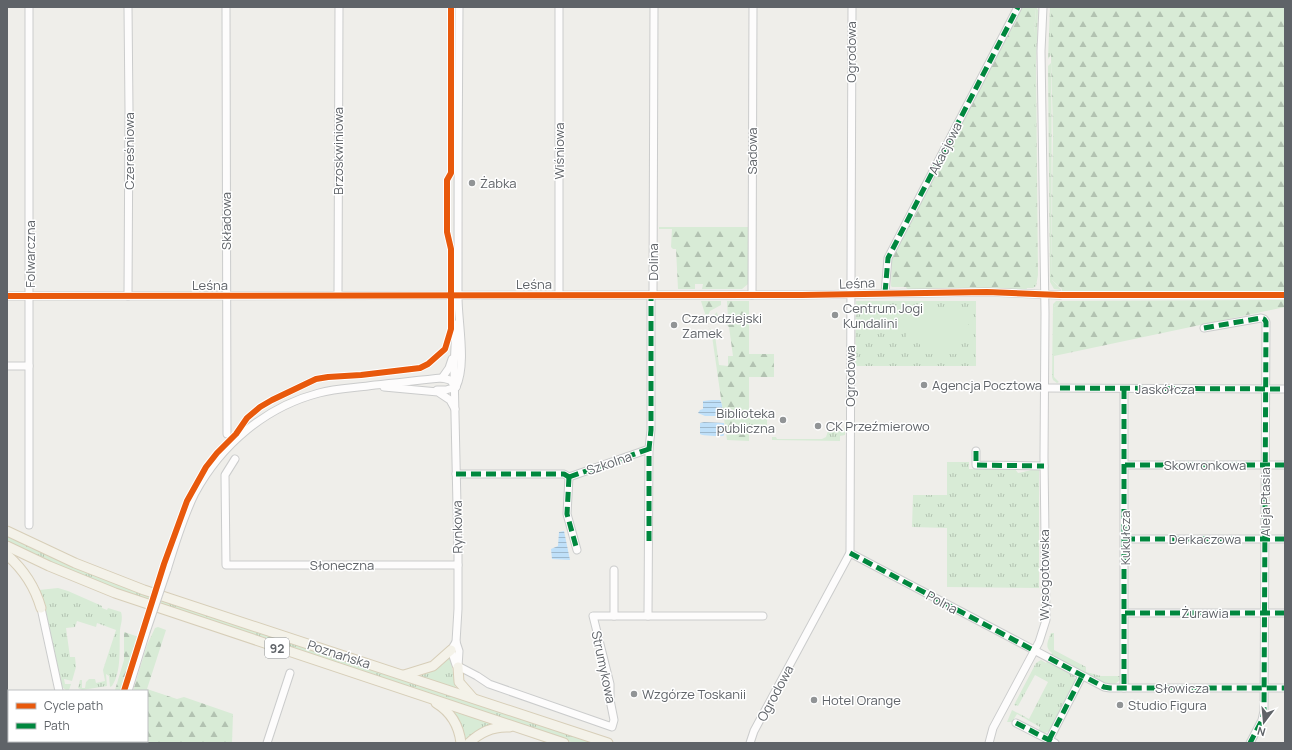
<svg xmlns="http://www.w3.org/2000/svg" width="1292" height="750" font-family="Manrope,sans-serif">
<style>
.grass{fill:url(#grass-tufts)}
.forest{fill:url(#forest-firs)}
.pitch{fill:#d8ebd6}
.water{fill:url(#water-rules)}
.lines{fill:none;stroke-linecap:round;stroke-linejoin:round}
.minor-casing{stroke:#cbcccc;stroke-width:9}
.major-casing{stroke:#d7ceb8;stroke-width:11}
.minor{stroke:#fdfcfc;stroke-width:7}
.major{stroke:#f4f2e9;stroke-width:9}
.minor-bridge-casing{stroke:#cbcccc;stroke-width:9;stroke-linecap:butt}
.minor-bridge{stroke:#fdfcfc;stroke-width:7}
.quiet{stroke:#00873e;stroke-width:5;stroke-dasharray:10 5;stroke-linecap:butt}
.cycleway-casing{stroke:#fff;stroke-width:8}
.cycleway{stroke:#e8590c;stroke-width:6}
.poi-dot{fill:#919496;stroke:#fff;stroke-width:1.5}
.labels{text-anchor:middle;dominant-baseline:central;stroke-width:3;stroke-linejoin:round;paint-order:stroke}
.shield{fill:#fff;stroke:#8f9295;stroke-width:1}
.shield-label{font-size:12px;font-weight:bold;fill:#5f6368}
.street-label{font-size:13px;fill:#5f6368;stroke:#fff}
.poi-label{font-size:13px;fill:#5f6368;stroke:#fff;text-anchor:start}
</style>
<defs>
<pattern id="grass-tufts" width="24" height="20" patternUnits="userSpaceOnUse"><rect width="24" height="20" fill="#d8ebd6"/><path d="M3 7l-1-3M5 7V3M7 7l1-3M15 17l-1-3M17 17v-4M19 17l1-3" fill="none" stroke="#b2c2b1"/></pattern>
<pattern id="forest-firs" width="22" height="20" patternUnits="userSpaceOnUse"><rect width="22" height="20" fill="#d8ebd6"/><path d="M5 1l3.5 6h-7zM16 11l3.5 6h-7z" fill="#b2c2b1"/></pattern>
<pattern id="water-rules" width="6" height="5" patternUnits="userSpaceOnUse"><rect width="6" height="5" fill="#bfe0f9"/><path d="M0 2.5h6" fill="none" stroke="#9eb9cd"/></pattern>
</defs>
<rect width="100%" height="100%" fill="#efeeea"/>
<g class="grass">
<path d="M1029,7H1036L1038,10L1036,64L1038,275L1036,286L1033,288H1027L1026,291L1009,290L1034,33L1036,9Z"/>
<path d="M1050,7H1052L1051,55L1048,59Z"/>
<path d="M1039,8L1038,47L1041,277L1037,47Z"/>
<path d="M1051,63C1052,135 1051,207 1052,280L1062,290L1054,289L1050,282L1048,66Z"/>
<path d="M856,301H976V366H855Z"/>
<path d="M1056,301H1062L1054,307V377L1059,382L1057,383L1053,380L1052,377L1053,304Z"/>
<rect x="749" y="413" width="18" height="14"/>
<path d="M845,427V435L840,436V441L772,440V437H776L777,439H822L826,437L828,431H843Z"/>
<path d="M947,462H969V469H1015L1018,473C1026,472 1031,469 1039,469V588L947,587V528L912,527L913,495H947Z"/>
<path d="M7,536L89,573L151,596L150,602L75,573L7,542Z"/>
<path d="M58,588L68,591L102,606V608L107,610L108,608L121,612C123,619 121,623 120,630C119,647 122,671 112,686L110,687L109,676L106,674L107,686L82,690L78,688L80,680H82V688H85L86,682L89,679H95L96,683L105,681L103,670L116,630L97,623L96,627L77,621L75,627L66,628L70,657H75L76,667L72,681L64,679L65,684H71L69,690L67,691L61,686L47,619L39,590Z"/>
<path d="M162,600L597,743H574L160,605Z"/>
<path d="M1051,633H1054V650L1086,667V672L1101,676H1122L1120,680L1115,684H1103L1050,656L1052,653C1044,647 1048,641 1051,633Z"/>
<path d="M450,657L456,689L420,676C432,671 441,667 450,657Z"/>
<path d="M1041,660L1046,663L1048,660L1073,674L1076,681L1051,730L1045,733L1038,731L1040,727L1017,714L1012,722H1007L1012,710L1029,719L1048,682L1035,675L1018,706L1014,705L1036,663Z"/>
<path d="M453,710L492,723V724L480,729L465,740L461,723Z"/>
</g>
<g class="forest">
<path d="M1022,7L1036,8L1034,33L1036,277L1035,285L1009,289H907L906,287H892L891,286L892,259Z"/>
<path d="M1052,7H1285V292L1062,291V289L1052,280C1052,233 1052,186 1053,139C1053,95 1049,51 1052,7Z"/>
<path d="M659,227H748V284L742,289H702L703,284H695V289H678L676,249H673L671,247L672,229H659Z"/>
<path d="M1285,300V307L1054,356V307L1062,301Z"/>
<path d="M701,301H721V305L710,311L707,318L709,327L715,335L719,365L728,366V356H733L729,327L726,324L719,320L718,318L712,317L717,312L718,318H728L727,301H749V354H774V377H749V441L727,440L712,336Z"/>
<path d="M158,627L166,630L147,689L177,699L184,697L233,714L232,743H154L147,741V691H133L147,645L155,628Z"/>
<path d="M124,632L139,637L122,691H110L115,690L124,660Z"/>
</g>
<g class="pitch">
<path d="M873,308H968V337H906V326L873,327Z"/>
<rect x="920" y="341" width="40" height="13"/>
</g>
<g class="water">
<path d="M712,400H720C723,404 723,412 720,416H705L698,413L700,410L703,409V401Z"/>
<path d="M704,422L724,423V435L723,436C718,436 703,436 700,434V423Z"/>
<path d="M564,531L570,560L552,559L551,549L558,546L559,532Z"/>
</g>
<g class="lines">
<g class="minor-casing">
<g id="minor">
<path d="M226,7L227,434"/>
<path d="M885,293L888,258L1018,7"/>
<path d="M338,295L339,7"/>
<path d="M559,295V7"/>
<path d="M752,295L753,7"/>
<path d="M7,296L802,295L987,292L1060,295"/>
<path d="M128,296L129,110L128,7"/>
<path d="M456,324L454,370L458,551V609L456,642L459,651L458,667"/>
<path d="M1204,328L1261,318L1264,319L1266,322L1264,711L1262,720L1250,743"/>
<path d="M7,366H29"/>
<path d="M442,378L449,368L452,359"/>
<path d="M384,387L438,392L450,400L455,409"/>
<path d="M456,387C467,364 458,323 458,297C458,200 458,104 459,7"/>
<path d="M1044,388L1285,389"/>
<path d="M1124,389V688"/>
<path d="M437,390H446L456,387"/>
<path d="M976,451V465L1044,466"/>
<path d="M235,459L225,475L226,565H458"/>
<path d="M1125,465H1285"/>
<path d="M456,474H564L569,477"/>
<path d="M569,477L649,449"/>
<path d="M569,477L567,514L577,550"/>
<path d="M29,525V7"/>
<path d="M1125,539H1285"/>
<path d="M850,553L1104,687L1110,688H1285"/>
<path d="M167,570C175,544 183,517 195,493C221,445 265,407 319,393C337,388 356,388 375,385C397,383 420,380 442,378L450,380L456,387"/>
<path d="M41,608L59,691"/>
<path d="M1125,613H1285"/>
<path d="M614,616V570"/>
<path d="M648,616L649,449L651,430V299L653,295L654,7"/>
<path d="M456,642L451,650L456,665L477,676L489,684L612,727L614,720L610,700V684L593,616H763"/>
<path d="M128,691L146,632"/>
<path d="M1016,723L1055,743"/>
<path d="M1049,740L1082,676"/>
<path d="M68,741L69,743"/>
<path d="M130,741L136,743"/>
<path d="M111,743L112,741"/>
<path d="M267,743L290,673"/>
<path d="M750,743L754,731L850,553L852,7"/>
<path d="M989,743L993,728L1039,642L1046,620L1044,457L1045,313L1041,51L1043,7"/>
</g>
</g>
<g class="major-casing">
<g id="major">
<path d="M7,531L75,563L144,590L608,743"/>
<path d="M7,546L49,566L115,593L564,743"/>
<path d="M7,555C23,569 35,587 41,608"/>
<path d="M458,667L459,682L473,698"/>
<path d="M404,675L433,666L451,650"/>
<path d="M436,703C451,712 459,726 461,743"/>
<path d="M469,743C481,731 494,726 510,727"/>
</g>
</g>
<use href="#minor" class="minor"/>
<use href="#major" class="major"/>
<g class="minor-bridge-casing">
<path id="minor-bridge" d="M146,632L167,570"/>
</g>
<use href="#minor-bridge" class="minor-bridge"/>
<g class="quiet">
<path d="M885,293L888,258L1018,7"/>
<path d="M1204,328L1261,318L1264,319L1266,322L1264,711L1262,720L1250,743"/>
<path d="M1060,388L1285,389"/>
<path d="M1124,389V688"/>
<path d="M976,451V465L1044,466"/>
<path d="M1125,465H1285"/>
<path d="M456,474H564L569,477"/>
<path d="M569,477L649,449"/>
<path d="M569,477L567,514L577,550"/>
<path d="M1125,539H1285"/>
<path d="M649,541V449L651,430V299L653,295"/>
<path d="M850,553L1035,651"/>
<path d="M1125,613H1285"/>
<path d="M1049,658L1104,687L1110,688H1285"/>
<path d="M1016,723L1055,743"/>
<path d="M1049,740L1082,676"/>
</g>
<g class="cycleway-casing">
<g id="cycleway">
<path d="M7,296L802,295L987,292L1060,295H1285"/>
<path d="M124,691L164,564L187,501L206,467L217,453L236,434L247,418L260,407L272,400L316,379L328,377L361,375L420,368L428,364L445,349L451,329V249L447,232V180L451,173V7"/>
</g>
</g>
<use href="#cycleway" class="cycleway"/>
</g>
<g class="poi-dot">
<circle cx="472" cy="183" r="4"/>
<circle cx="835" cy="315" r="4"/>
<circle cx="674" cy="325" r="4"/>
<circle cx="924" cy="385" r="4"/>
<circle cx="783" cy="420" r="4"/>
<circle cx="818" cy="426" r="4"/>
<circle cx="634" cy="694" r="4"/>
<circle cx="814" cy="700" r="4"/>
<circle cx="1120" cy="705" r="4"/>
</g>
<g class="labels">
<rect class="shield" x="265" y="638" width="24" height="20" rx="3"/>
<g class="shield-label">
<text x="277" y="648">92</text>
</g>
<g class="street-label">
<text transform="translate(851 52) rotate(-90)">Ogrodowa</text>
<text transform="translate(945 148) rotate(-63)">Akacjowa</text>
<text transform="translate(129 151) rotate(-90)">Czereśniowa</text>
<text transform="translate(338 151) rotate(-90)">Brzoskwiniowa</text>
<text transform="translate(559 151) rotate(-90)">Wiśniowa</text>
<text transform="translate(752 151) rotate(-90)">Sadowa</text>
<text transform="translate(226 221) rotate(-90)">Składowa</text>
<text transform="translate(30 254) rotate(-90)">Folwarczna</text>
<text transform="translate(653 262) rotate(-90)">Dolina</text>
<text transform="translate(857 283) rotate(-2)">Leśna</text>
<text x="534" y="284">Leśna</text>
<text x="210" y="285">Leśna</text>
<text transform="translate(850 376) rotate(-90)">Ogrodowa</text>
<text x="1165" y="389">Jaskółcza</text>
<text transform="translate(609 463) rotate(-19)">Szkolna</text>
<text x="1205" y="465">Skowronkowa</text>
<text transform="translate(1265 502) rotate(-90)">Aleja Ptasia</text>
<text transform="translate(457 527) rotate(-91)">Rynkowa</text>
<text transform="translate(1125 538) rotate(-90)">Kukułcza</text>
<text x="1205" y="539">Derkaczowa</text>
<text x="342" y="565">Słoneczna</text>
<text transform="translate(1044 575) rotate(-90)">Wysogotowska</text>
<text transform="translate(942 602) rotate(28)">Polna</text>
<text x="1205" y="613">Żurawia</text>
<text transform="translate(339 654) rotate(18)">Poznańska</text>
<text transform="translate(604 667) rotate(78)">Strumykowa</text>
<text x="1182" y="688">Słowicza</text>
<text transform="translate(775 693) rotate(-62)">Ogrodowa</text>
</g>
<g class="poi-label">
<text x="480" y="183">Żabka</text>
<text x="843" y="308">Centrum Jogi<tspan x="843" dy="15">Kundalini</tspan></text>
<text x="682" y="318">Czarodziejski<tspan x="682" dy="15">Zamek</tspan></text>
<text x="932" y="385">Agencja Pocztowa</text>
<text x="775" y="413" text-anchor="end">Biblioteka<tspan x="775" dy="15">publiczna</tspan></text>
<text x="826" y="426">CK Przeźmierowo</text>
<text x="642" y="694">Wzgórze Toskanii</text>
<text x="822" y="700">Hotel Orange</text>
<text x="1128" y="705">Studio Figura</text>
</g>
</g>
<rect width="1292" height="750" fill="none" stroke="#5f6368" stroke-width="16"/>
<rect x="8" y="690" width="140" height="52" fill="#ffffff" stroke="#bfc1c3"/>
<rect x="16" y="703" width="20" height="6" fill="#e8590c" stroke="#bfc1c3"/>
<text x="44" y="710" font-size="12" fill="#5f6368">Cycle path</text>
<rect x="16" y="723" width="20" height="6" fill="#00873e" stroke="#bfc1c3"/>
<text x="44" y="730" font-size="12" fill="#5f6368">Path</text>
<g transform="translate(1264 722) rotate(196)" stroke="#ffffff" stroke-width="3" paint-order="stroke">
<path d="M0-3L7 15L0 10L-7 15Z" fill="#5f6368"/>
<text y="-6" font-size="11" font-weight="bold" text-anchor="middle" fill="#5f6368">N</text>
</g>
</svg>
